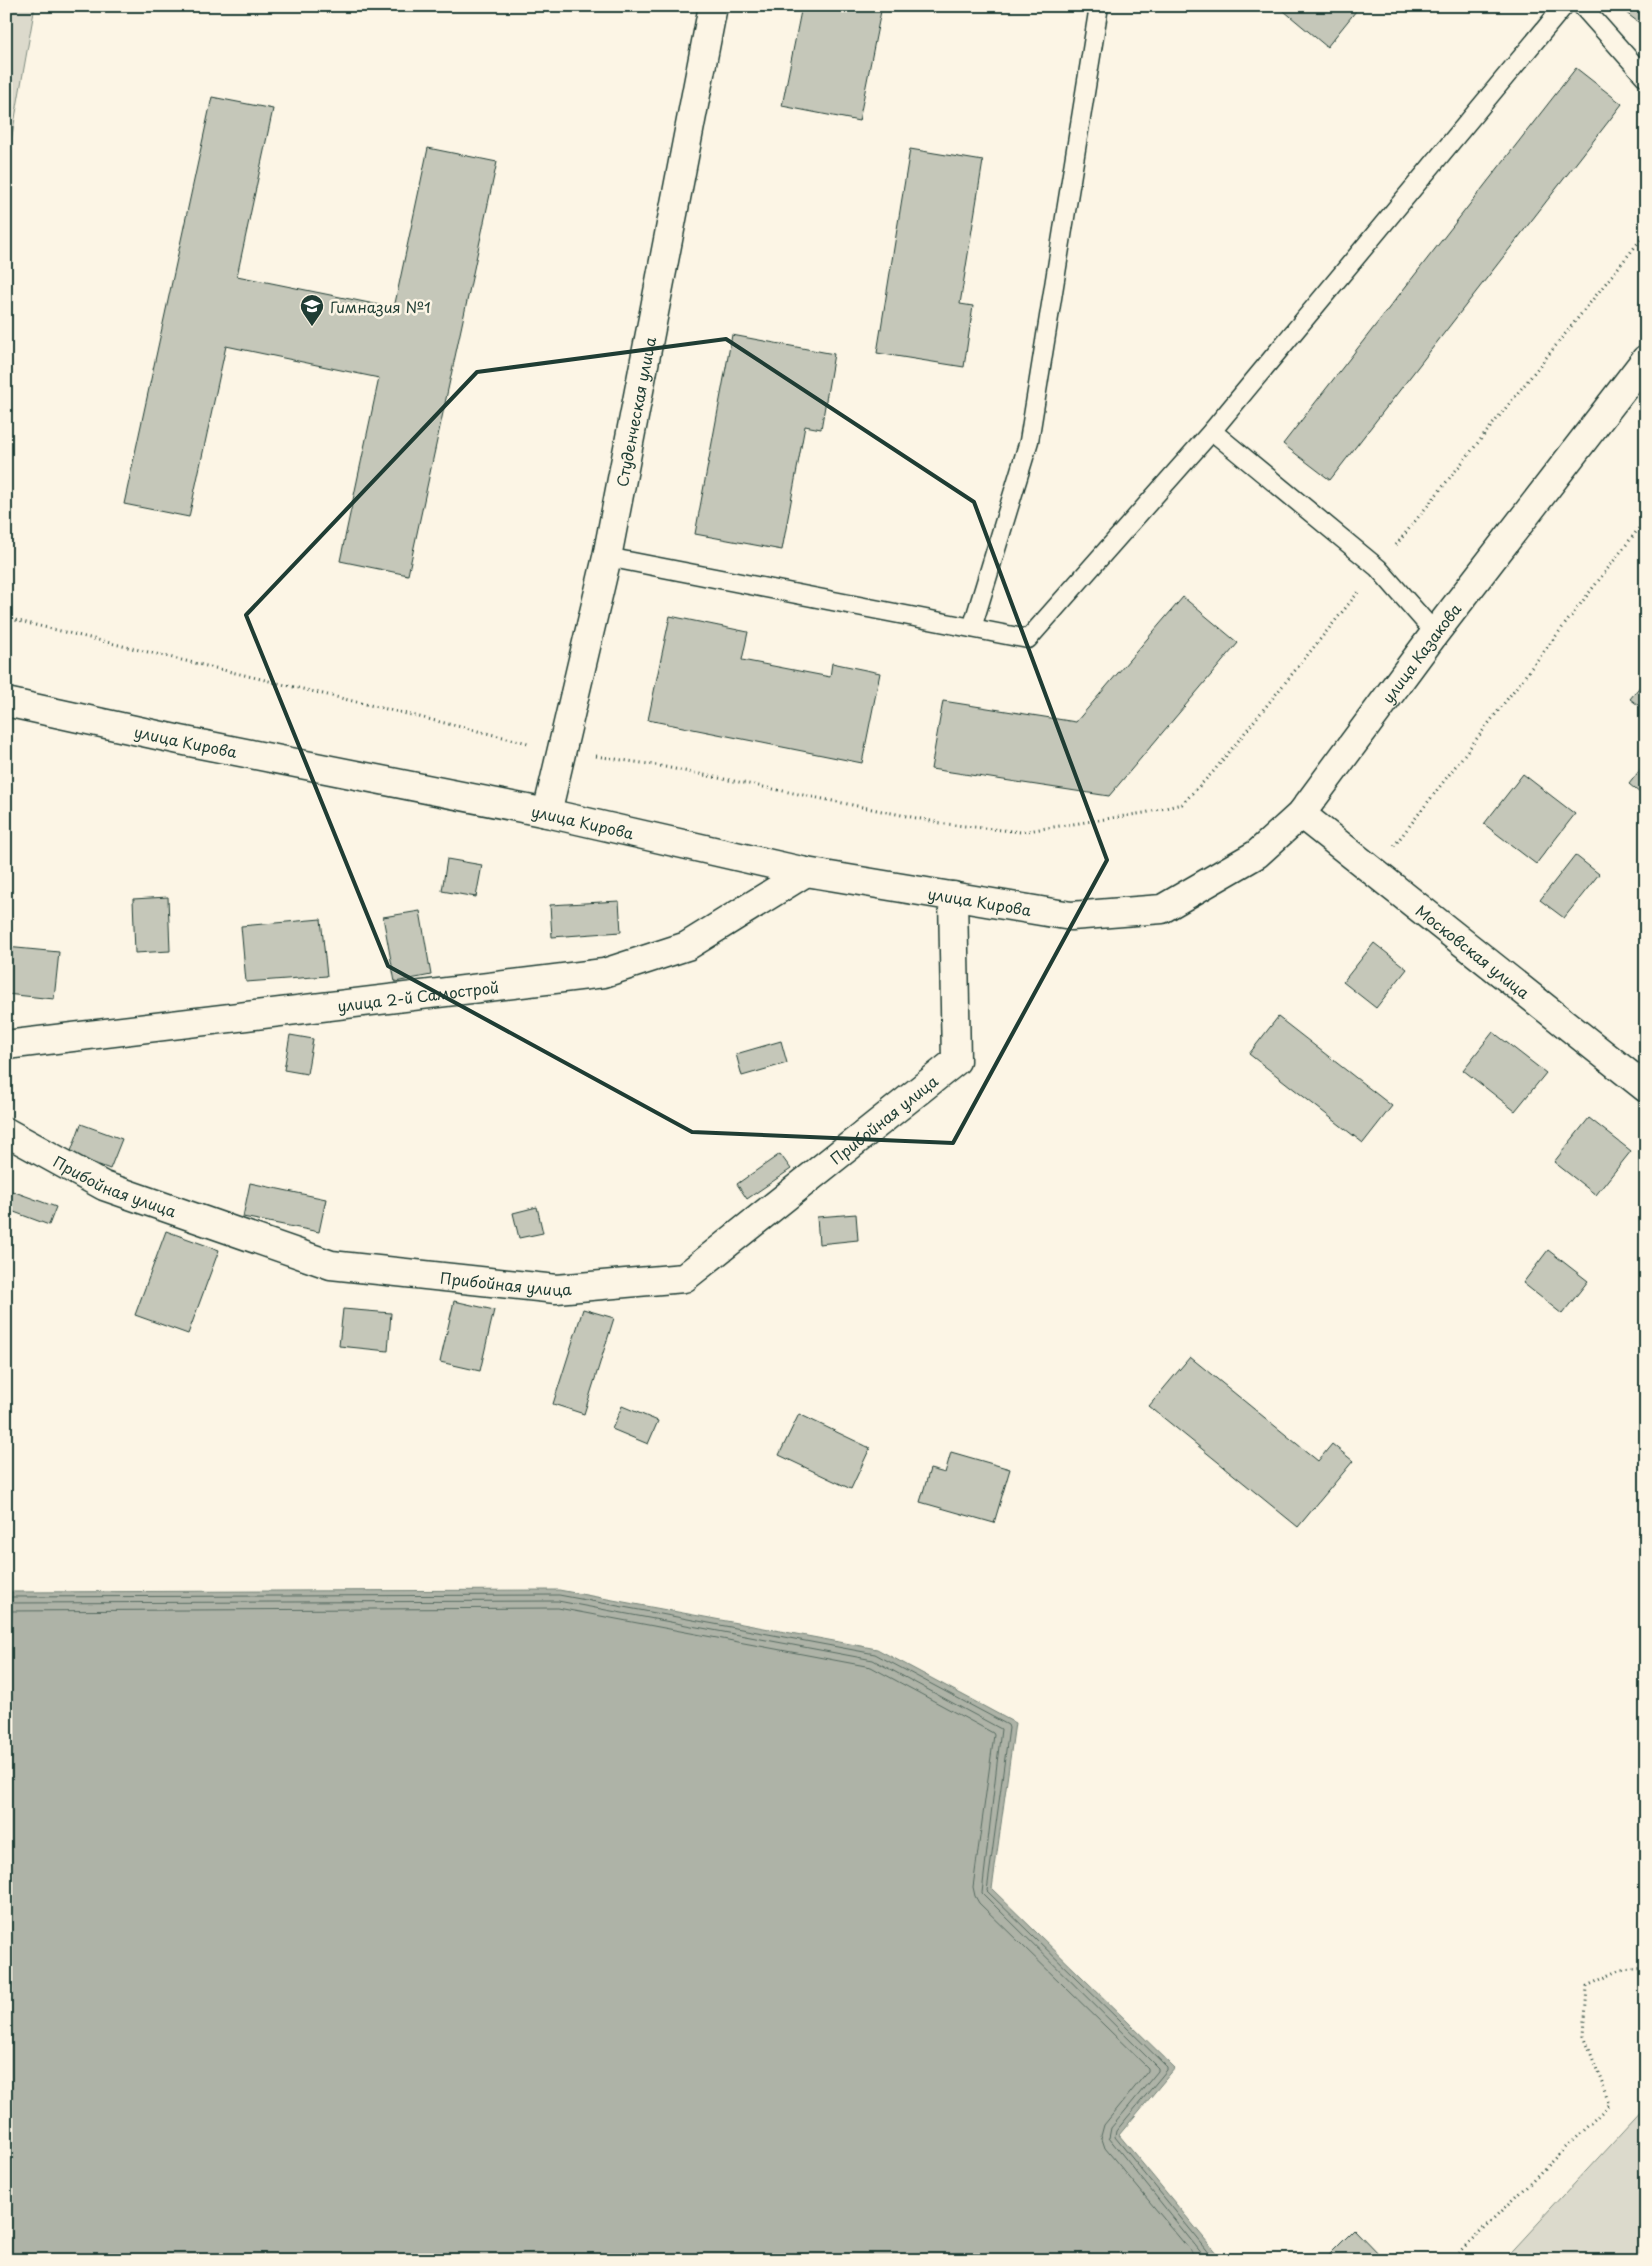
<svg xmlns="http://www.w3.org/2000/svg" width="1652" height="2266" font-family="'Playpen Sans',sans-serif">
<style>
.green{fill:#dcdacc;stroke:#7e8c80}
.water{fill:#aeb3a7;stroke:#758479}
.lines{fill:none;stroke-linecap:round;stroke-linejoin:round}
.shore{stroke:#586c62;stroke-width:1}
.building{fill:#c5c7b9;stroke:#1f3d34}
.service-casing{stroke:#1f3d34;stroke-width:21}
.minor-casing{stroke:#1f3d34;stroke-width:31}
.secondary-casing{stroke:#1f3d34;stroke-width:31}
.path{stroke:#1f3d34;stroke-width:3;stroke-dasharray:1 4;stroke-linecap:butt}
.service{stroke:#fcf5e5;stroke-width:18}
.minor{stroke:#fcf5e5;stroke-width:28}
.secondary{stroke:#fcf5e5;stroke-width:28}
.marked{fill:none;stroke:#1f3d34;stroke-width:4;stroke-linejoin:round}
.labels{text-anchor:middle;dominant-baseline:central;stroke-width:5;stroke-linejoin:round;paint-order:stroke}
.poi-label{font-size:15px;fill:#1f3d34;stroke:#fcf5e5;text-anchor:start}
.street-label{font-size:15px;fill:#1f3d34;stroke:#fcf5e5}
</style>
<rect width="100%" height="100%" fill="#fcf5e5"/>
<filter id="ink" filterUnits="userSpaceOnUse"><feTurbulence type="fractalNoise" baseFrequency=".02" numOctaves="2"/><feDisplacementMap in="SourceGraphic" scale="10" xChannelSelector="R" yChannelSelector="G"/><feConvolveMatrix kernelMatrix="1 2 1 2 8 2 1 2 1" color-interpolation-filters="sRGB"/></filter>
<g filter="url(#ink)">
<g class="green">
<path d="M6,6H35L6,169Z"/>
<path d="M1646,2106V2260H1504Z"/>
</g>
<path class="water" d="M559,1590L877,1649L1015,1723L992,1889L1175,2068L1119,2135L1222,2260H6V1592Z"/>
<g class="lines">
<g class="shore">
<path d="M6,1597L559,1595L875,1654L1008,1725L1009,1728L987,1891L1167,2067V2070L1116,2131L1115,2137L1215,2260"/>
<path d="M6,1603L558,1601L873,1660L1001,1729L982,1893L1158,2068V2071L1111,2128L1109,2138L1207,2260"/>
<path d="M6,1611L558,1608L871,1667L993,1733L994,1735L973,1887L975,1896L979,1903L1148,2068V2071L1104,2125L1101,2136L1105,2148L1198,2260"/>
</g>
</g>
<g class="building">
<path d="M802,6H882L859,121L782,106Z"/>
<path d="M1278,6H1360L1327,47Z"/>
<path d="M1623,6H1646V28L1621,9Z"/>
<path d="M1576,68L1622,104L1330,480L1283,444Z"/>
<path d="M212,97L273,109L237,276L394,308L428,148L497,162L408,575L340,561L379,378L226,346L189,517L124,504Z"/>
<path d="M910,149L983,161L960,304L973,306L964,367L877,353Z"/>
<path d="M732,335L834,354L821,429L805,426L782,550L695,534Z"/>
<path d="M1183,597L1238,643L1109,796L931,769L943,701L1076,722Z"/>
<path d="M670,616L748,632L742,660L830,677L832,663L880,673L862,763L648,720Z"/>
<path d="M1646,679V711L1630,699Z"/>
<path d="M1646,762V798L1629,784Z"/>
<path d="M1523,774L1575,814L1536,864L1484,824Z"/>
<path d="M1575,855L1599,874L1564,918L1540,900Z"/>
<path d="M447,859L482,865L476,897L442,891Z"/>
<path d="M168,897L170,951L135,953L133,899Z"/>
<path d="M619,901L621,932L552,937L550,905Z"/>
<path d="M420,911L431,975L395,982L383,917Z"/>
<path d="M321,919L327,976L246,982L241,926Z"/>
<path d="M1374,943L1407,969L1376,1008L1343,982Z"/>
<path d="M6,947L59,952L54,999L6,994Z"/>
<path d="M1278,1017L1392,1106L1363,1143L1249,1054Z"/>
<path d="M1493,1032L1546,1073L1515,1111L1463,1070Z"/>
<path d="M290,1035L313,1039L307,1074L284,1070Z"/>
<path d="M781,1041L787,1063L742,1076L736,1054Z"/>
<path d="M1589,1118L1631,1151L1596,1195L1554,1162Z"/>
<path d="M81,1124L122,1139L110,1169L70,1154Z"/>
<path d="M780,1154L791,1169L747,1199L737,1184Z"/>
<path d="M250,1183L326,1199L319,1232L243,1217Z"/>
<path d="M12,1191L56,1207L49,1225L6,1209Z"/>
<path d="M537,1207L543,1233L519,1238L513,1213Z"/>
<path d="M856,1214L858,1240L819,1244L817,1217Z"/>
<path d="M166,1231L219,1250L188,1334L135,1315Z"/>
<path d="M1548,1250L1588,1281L1562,1314L1523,1283Z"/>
<path d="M454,1301L494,1310L480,1371L440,1362Z"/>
<path d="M343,1309L391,1313L388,1351L339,1346Z"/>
<path d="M583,1309L614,1318L584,1414L553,1404Z"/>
<path d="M1190,1357L1318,1461L1332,1444L1353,1461L1298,1527L1149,1406Z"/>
<path d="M622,1406L658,1421L648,1444L612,1429Z"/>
<path d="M799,1414L870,1448L851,1489L779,1455Z"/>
<path d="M951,1452L1010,1469L994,1523L920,1502L930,1469L945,1473Z"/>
<path d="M1354,2229L1384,2260H1323Z"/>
</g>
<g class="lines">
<g class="service-casing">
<g id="service">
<path d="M1582,6L1646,78"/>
<path d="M1212,431L1564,6"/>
<path d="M607,557L1028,639L1212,431L1378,568L1435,633"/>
<path d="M972,628L1029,441L1099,6"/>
</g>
</g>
<g class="minor-casing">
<g id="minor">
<path id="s1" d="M547,813L607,557L713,6"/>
<path id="s2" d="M6,1045L604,973L687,946L806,872"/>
<path id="s3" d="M6,1132L104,1186L331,1265L556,1289L684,1278L956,1061L953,896"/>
</g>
</g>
<g class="secondary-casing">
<g id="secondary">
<path id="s4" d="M6,702L180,740L547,813L806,872L1071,916L1162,909L1257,854L1301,814L1435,633L1646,359"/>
<path id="s5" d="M1301,814L1646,1088"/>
</g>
</g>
<g class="path">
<path d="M1396,545L1646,233"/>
<path d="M6,618L528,743"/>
<path d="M596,756L655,765L946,824L1021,832L1144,813L1182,804L1213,772L1360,590"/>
<path d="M1394,846L1646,519"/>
<path d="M1451,2260L1610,2104L1584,2036L1587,1986L1620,1970L1646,1968"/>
</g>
<use href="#service" class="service"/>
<use href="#minor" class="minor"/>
<use href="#secondary" class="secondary"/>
</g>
</g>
<path class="marked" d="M726,339L974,502L1107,860L953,1143L692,1132L388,966L246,615L477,372Z"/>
<defs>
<g id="school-pin" transform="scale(1.25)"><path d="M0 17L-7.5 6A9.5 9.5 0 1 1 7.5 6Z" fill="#1f3d34" stroke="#fcf5e5"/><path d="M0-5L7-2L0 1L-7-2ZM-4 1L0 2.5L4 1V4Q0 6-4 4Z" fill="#fff"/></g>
</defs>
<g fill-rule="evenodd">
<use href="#school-pin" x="312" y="306"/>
</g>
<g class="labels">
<g class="poi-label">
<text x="330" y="306">Гимназия №1</text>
</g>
<g class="street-label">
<text stroke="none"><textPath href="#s1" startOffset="411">Студенческая улица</textPath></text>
<text stroke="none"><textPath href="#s4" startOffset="1548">улица Казакова</textPath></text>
<text stroke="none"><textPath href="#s4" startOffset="184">улица Кирова</textPath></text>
<text stroke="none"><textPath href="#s4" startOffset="589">улица Кирова</textPath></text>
<text stroke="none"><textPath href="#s4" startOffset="994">улица Кирова</textPath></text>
<text stroke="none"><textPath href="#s5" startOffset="220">Московская улица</textPath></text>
<text stroke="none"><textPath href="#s2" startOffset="415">улица 2-й Самострой</textPath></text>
<text stroke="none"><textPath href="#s3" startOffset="962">Прибойная улица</textPath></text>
<text stroke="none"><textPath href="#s3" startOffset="122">Прибойная улица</textPath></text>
<text stroke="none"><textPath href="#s3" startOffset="528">Прибойная улица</textPath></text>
</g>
</g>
<rect width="1652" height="2266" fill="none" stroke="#fcf5e5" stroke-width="25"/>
<rect x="12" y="12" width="1627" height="2241" fill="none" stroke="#1f3d34" stroke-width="2" filter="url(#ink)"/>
</svg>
